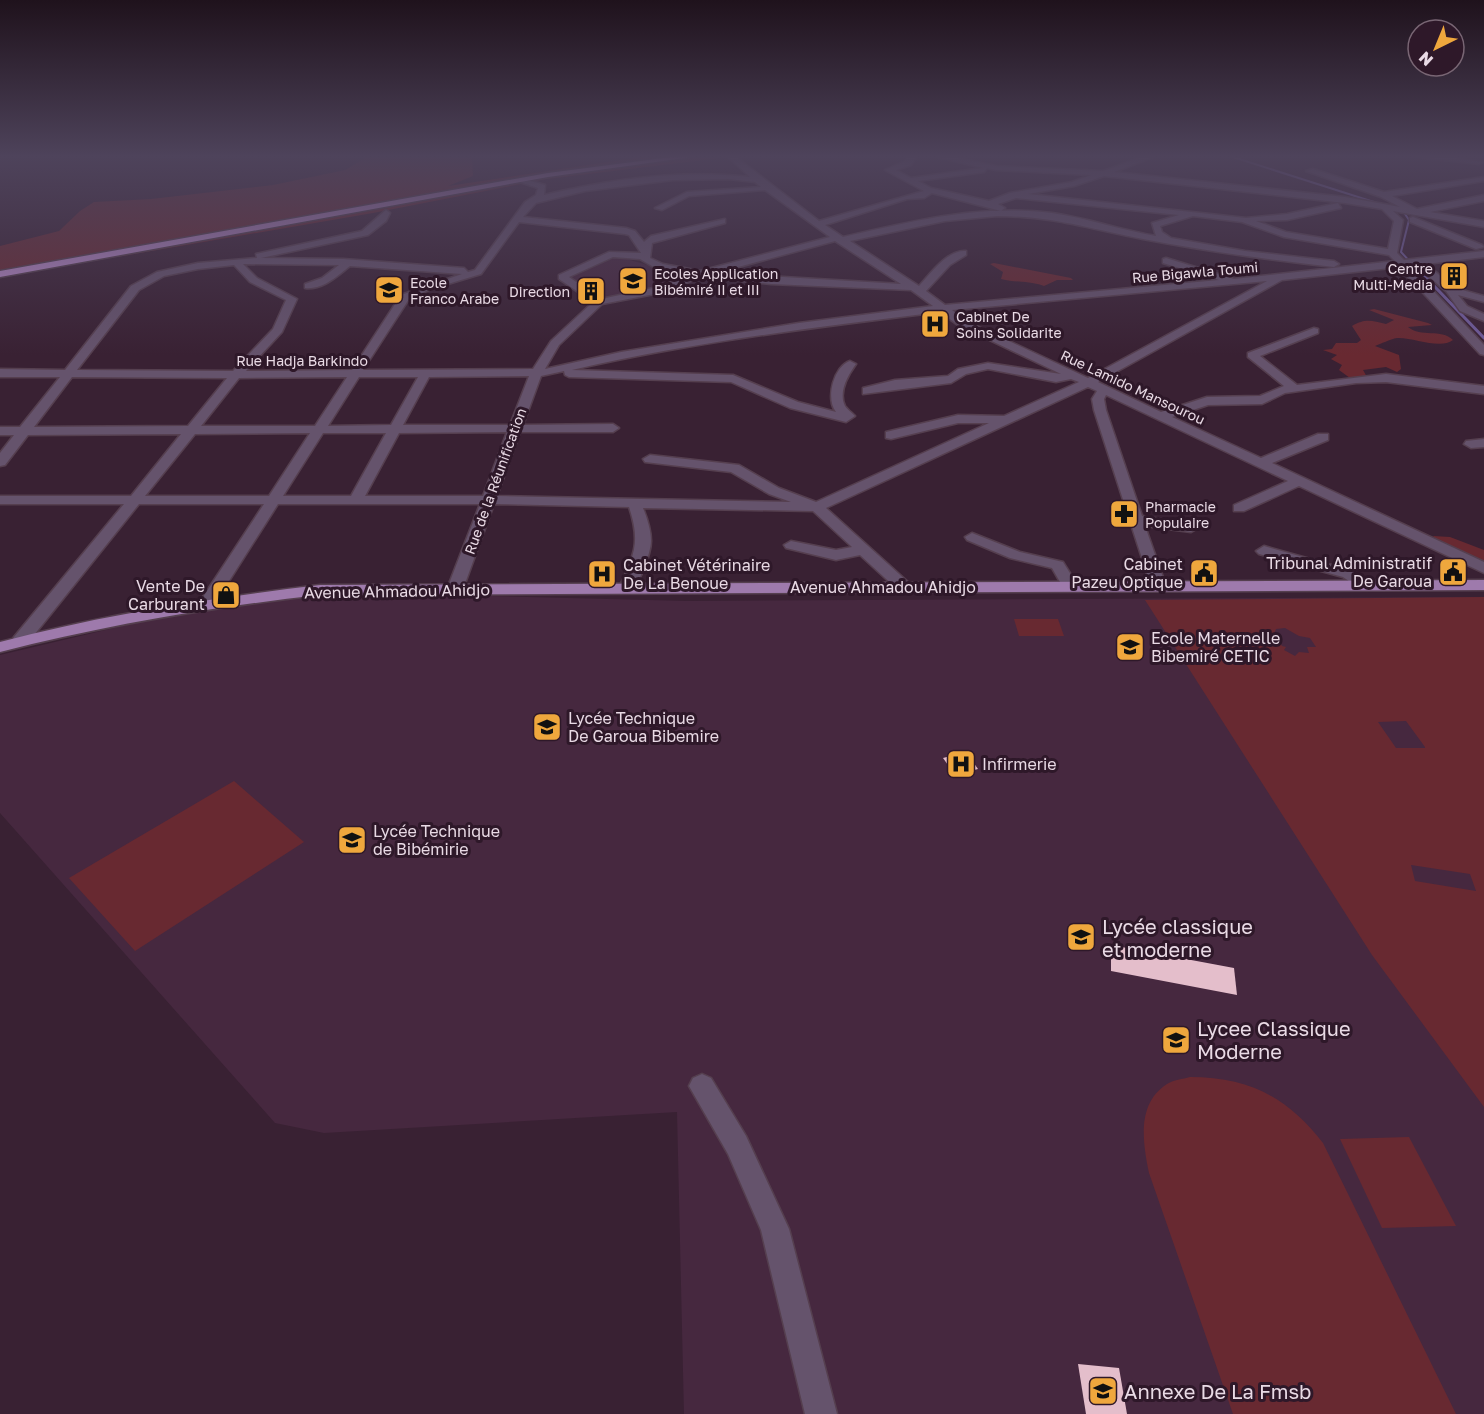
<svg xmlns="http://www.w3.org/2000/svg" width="1484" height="1414" font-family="'Golos Text',sans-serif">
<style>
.built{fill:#46283f}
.green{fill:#682931;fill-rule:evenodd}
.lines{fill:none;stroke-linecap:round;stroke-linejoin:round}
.stream-far1{stroke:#705c9b;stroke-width:2}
.stream{stroke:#705c9b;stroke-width:3}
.building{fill:#e4becb}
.minor-casing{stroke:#553f4f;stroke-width:3}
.major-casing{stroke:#553f4f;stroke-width:3}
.highway-casing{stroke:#553f4f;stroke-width:3}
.minor{fill:#65536c;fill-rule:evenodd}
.major{fill:#9e7aac;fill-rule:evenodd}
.highway{fill:#b589c6;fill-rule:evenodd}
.labels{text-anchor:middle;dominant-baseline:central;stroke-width:6;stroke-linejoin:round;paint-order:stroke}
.far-poi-label{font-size:14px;fill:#e9dae5;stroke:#2e1829;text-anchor:start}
.far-street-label{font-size:14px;fill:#e9dae5;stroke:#2e1829}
.poi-label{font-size:16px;fill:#e9dae5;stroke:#2e1829;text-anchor:start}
.street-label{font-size:16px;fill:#e9dae5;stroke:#2e1829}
.near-poi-label{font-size:20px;fill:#e9dae5;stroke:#2e1829;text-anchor:start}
</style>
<rect width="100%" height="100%" fill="#392133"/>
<g class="built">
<path d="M616,256L651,266L689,277L660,289L611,299H593L564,280Z"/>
<path d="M454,595L687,601L1484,597V1414H684L677,1112L324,1133L275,1123L0,813V655L160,617L244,604L331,596L447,597Z"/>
</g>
<g class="green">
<path d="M367,157H472L473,176L448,186L641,157H729L547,179L373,213L0,277V246L59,231L80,211L94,202L151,199L273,185L345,170Z"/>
<path d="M994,263L1071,278L1073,280H1057L1044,286C1026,280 1016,283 1001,279L1003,272L990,264Z"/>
<path d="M1374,309L1428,323L1432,325L1408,327C1421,338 1441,328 1453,340C1440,350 1413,337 1397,338C1390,339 1381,344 1375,346L1399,355L1401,369L1397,372L1386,367L1363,370L1367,377L1350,378L1339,370L1342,365L1331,359L1337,355L1323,350L1332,349L1336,343H1357L1361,340L1352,326C1366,318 1372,321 1386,324L1394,320L1369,310Z"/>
<path d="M1433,536L1450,537L1484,550V564L1441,544Z"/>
<path d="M1484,597V1107L1372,955L1145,600ZM1285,628L1299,636L1310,638L1316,647H1307L1309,653L1299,652L1295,656L1284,650L1286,647L1282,646L1274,634L1276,629ZM1406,721L1425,747V748H1396L1378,722ZM1411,865L1470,874L1476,891L1415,881Z"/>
<path d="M1014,619H1058L1064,636H1019Z"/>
<path d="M234,781L304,842L135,951L69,878Z"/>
<path d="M1190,1077C1249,1077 1287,1097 1323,1143L1456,1414H1233L1149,1173C1143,1143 1136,1104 1167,1084C1173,1080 1183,1079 1190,1077Z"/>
<path d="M1409,1137L1456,1226L1382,1228L1340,1139Z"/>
</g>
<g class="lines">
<g class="stream-far1">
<path d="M1233,157L1380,204"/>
<path d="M1405,214L1409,220L1401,252L1413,265"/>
</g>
<path class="stream" d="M1412,263L1484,338"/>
</g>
<g class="building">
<path d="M966,752L978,769L955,775L943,758Z"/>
<path d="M1111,945L1234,968L1237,995L1111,971Z"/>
<path d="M1078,1364L1119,1368L1127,1414H1086Z"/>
</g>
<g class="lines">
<g class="minor-casing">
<g id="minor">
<path d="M728,157H736L819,221L924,191L885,170L905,161L908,157H916L911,165L896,170L911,178L983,168L938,157H953L996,166L1103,171L1142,157H1153L1114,172L1345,197L1400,207L1381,197L1306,171L1313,169L1384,192L1484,177V181L1392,196L1417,209L1484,195V201L1430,212L1484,221V227L1393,211L1403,220L1397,253L1404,260L1484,251V257L1426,264L1455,288L1484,296V302L1458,295L1467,306L1484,314V321L1460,311L1446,291L1415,265H1409L1484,345V355L1480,354L1399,267L1282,280L1098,382L1161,412L1207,397L1260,396L1284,386L1248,357V353L1314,328L1318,329V333L1260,356L1297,385L1386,374L1484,386V394L1386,382L1356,383L1285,393L1262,404L1208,405L1172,417L1261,458L1318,434H1328V440L1272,463L1484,562V573L1299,486L1244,511H1234V505L1288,481L1106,395L1104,399L1106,410L1142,516L1191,524L1198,528L1191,532L1145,526L1166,586L1158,591L1152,589L1094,410L1092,399L1097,391L1088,387L826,508L909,583L911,586L903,591L897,589L860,555L836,560L786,548L784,545L791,541L836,550L852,547L813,511L643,508C647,518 651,530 651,541C651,553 638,590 627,593L619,588C634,555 641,543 629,507L494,504L463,589L455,594L447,589L480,504H278L215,603L207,608L199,603L264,504H139L26,645H14L12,641L14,637L124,504H0V496H131L181,434L28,435L5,465L0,466V453L14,435H0V427H20L60,377H0V369L65,370L131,286L157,272L198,263L257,258L256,254L362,231L386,210L390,213L386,221L368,235L261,258L343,259L464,268L468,272L475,270L525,202L536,195L538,188L520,182V178L545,185L544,195C611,179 681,169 750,177ZM987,168L996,170L1091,175L1072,182L1010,193L989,201L931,188L918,181L984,172ZM1104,176L1345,203L1382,209L1394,221L1388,249L1286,232L1256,221L1287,220L1341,208L1338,203L1287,214L1246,218L1028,194L1074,186ZM729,179L755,182L761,187L687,192L655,208L662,210L689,196L765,190L830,237L700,271L663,264L650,258L652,243L725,223V219L651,236L644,242L635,231L626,228L523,217L536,203L585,191L673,180ZM932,193L1001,211L1005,208L998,204L1016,198L1179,215L1152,223L1156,236C1121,230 1087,218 1052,213C982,204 912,221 843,237L825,225L907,199L924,198ZM997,216C1053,216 1090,229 1143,239C1206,251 1270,260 1334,267L1339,264L1334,261L1245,251L1171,238L1162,232L1160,226L1193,216L1242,222L1284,237L1389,255L1395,261L1234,279L1166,258L1163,259V263L1219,280L945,305L926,291L950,265L966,255V251C948,249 930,274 919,286L850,241L945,221ZM519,222L625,234L629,235L641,253L609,252L559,275V279L593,302L551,341L533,369L363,370L409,299L431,289L481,274ZM835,241L901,284L716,273ZM613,257L640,259L657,269L688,275L658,287L601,299L569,277ZM243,264L339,265L322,278L305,284V288C323,290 337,276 350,266L462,274L401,295L352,370L246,371L282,332L297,299L257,278ZM234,265L250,282L286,300L273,329L233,371L77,370L139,290L164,276L198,269ZM700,277L771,284L911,290L933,306L799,323L621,352L545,369L559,345L602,304L665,292ZM1267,281L1088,378L966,321L952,310ZM940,312L958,325L1061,374L988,363L958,369L948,376L895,380L863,388V394L951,383L966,374L988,369L1056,382L1071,379L1079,382L1004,416L958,415L886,432V438L891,439L958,423H989L816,502L779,488L739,465L650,455L643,459L645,462L731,472L769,494L791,502L497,496L520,432H613L619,428L613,424L523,425L541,376L564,371L565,375L569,377L731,382L790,408L846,422L855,416C852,413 847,409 845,406C838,392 848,375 856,364L850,361C834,366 825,399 836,412L798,402L733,375L572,370C693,342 817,327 940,312ZM529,376L510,425H403L429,377ZM72,377L227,378L188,426L34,427ZM347,377L315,426H201L239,378ZM359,377H418L391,425L328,426ZM507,432L483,496H365L399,433ZM310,433L269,496H145L195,434ZM323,433H386L351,496H283Z"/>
<path d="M1418,157H1448L1483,162L1479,164Z"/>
<path d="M1413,217L1482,245L1484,247L1476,249L1410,222V218Z"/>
<path d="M1484,439V447L1471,448L1464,444L1466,441Z"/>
<path d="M972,533L1020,552L1063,562L1078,586L1070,591L1064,589L1052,568L1010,558L967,540L965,537Z"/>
<path d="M1264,546L1353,571L1373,585L1371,588H1359L1343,577L1259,554L1256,551Z"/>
<path d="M702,1074L711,1078L746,1136L789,1229L837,1414H805L761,1230L728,1154L689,1086L693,1078Z"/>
</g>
</g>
<g class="major-casing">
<path id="major" d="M1484,580V590L320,595C212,607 106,625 0,652V642C105,614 212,598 320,585Z"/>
</g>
<g class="highway-casing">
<path id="highway" d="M671,157H692L548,177L0,277V271L548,173Z"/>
</g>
<use href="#minor" class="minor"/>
<use href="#major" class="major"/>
<use href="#highway" class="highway"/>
</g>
<linearGradient id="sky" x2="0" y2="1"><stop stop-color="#1f121c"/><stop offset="0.44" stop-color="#4e435b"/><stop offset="1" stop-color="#4e435b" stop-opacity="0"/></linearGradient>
<rect width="1484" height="355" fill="url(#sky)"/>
<defs>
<g id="building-square" transform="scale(1.5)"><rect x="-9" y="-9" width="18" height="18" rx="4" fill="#efa73d" stroke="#2e1829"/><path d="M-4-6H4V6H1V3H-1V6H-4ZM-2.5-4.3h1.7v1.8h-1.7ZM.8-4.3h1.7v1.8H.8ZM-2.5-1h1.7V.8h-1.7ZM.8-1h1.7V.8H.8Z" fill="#111"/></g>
<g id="school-square" transform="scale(1.5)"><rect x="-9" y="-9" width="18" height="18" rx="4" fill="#efa73d" stroke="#2e1829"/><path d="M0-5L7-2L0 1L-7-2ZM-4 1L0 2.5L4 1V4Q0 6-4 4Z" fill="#111"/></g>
<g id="hospital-square" transform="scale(1.5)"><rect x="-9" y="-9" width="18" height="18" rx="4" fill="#efa73d" stroke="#2e1829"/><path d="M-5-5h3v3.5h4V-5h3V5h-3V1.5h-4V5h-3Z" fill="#111"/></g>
<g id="pharmacy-square" transform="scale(1.5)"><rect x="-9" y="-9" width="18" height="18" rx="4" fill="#efa73d" stroke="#2e1829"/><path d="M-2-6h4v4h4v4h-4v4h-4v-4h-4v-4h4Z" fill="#111"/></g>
<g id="civic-square" transform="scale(1.5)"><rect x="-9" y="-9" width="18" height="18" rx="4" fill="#efa73d" stroke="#2e1829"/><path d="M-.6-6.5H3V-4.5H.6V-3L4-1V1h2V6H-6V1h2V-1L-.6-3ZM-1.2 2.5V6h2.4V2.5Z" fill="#111"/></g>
<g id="shop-square" transform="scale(1.5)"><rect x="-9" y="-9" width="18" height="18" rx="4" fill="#efa73d" stroke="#2e1829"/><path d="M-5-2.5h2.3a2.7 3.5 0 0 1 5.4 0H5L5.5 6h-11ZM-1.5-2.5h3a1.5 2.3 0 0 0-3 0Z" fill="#111"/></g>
<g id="university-square" transform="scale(1.5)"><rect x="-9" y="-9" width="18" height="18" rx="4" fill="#efa73d" stroke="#2e1829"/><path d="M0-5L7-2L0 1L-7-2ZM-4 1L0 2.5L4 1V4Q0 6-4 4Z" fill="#111"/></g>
</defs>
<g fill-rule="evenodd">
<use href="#building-square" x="1454" y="276"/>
<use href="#school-square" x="633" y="281"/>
<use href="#school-square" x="389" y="290"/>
<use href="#building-square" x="591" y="291"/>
<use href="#hospital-square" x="935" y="324"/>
<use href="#pharmacy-square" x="1124" y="514"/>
<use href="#civic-square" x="1453" y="572"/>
<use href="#civic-square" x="1204" y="573"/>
<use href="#hospital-square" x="602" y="574"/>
<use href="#shop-square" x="226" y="595"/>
<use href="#school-square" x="1130" y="647"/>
<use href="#school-square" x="547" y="727"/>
<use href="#hospital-square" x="961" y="764"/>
<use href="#school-square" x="352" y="840"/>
<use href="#school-square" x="1081" y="937"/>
<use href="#school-square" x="1176" y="1040"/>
<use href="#university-square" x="1103" y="1391"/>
</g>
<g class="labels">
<g class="far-poi-label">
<text x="1433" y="268" text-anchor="end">Centre<tspan x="1433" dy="16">Multi-Media</tspan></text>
<text x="654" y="273">Ecoles Application<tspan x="654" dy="16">Bibémiré II et III</tspan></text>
<text x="410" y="282">Ecole<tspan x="410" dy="16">Franco Arabe</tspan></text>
<text x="570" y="291" text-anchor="end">Direction</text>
<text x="956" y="316">Cabinet De<tspan x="956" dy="16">Soins Solidarite</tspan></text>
<text x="1145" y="506">Pharmacie<tspan x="1145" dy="16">Populaire</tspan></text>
</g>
<g class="far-street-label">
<text transform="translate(1195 272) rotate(-5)">Rue Bigawla Toumi</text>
<text x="302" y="360">Rue Hadja Barkindo</text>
<text transform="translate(1133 387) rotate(25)">Rue Lamido Mansourou</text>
<text transform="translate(495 481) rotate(-70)">Rue de la Réunification</text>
</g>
<g class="poi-label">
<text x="1432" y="563" text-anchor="end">Tribunal Administratif<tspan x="1432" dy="18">De Garoua</tspan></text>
<text x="1183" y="564" text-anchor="end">Cabinet<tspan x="1183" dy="18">Pazeu Optique</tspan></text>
<text x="623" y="565">Cabinet Vétérinaire<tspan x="623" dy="18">De La Benoue</tspan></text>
<text x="205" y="586" text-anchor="end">Vente De<tspan x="205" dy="18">Carburant</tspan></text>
<text x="1151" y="638">Ecole Maternelle<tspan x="1151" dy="18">Bibemiré CETIC</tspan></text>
<text x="568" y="718">Lycée Technique<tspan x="568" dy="18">De Garoua Bibemire</tspan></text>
<text x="982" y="764">Infirmerie</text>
<text x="373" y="831">Lycée Technique<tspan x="373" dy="18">de Bibémirie</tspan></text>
</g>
<g class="street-label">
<text x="883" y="587">Avenue Ahmadou Ahidjo</text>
<text transform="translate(397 591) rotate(-1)">Avenue Ahmadou Ahidjo</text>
</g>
<g class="near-poi-label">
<text x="1102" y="926">Lycée classique<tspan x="1102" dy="23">et moderne</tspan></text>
<text x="1197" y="1028">Lycee Classique<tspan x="1197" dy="23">Moderne</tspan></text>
<text x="1124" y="1391">Annexe De La Fmsb</text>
</g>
</g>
<g transform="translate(1436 48) rotate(223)"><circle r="28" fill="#2e1829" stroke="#796674" stroke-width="1.5"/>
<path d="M0-4.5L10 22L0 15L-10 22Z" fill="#efa73d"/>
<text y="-9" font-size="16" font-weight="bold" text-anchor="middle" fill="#e9dae5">N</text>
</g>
</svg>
